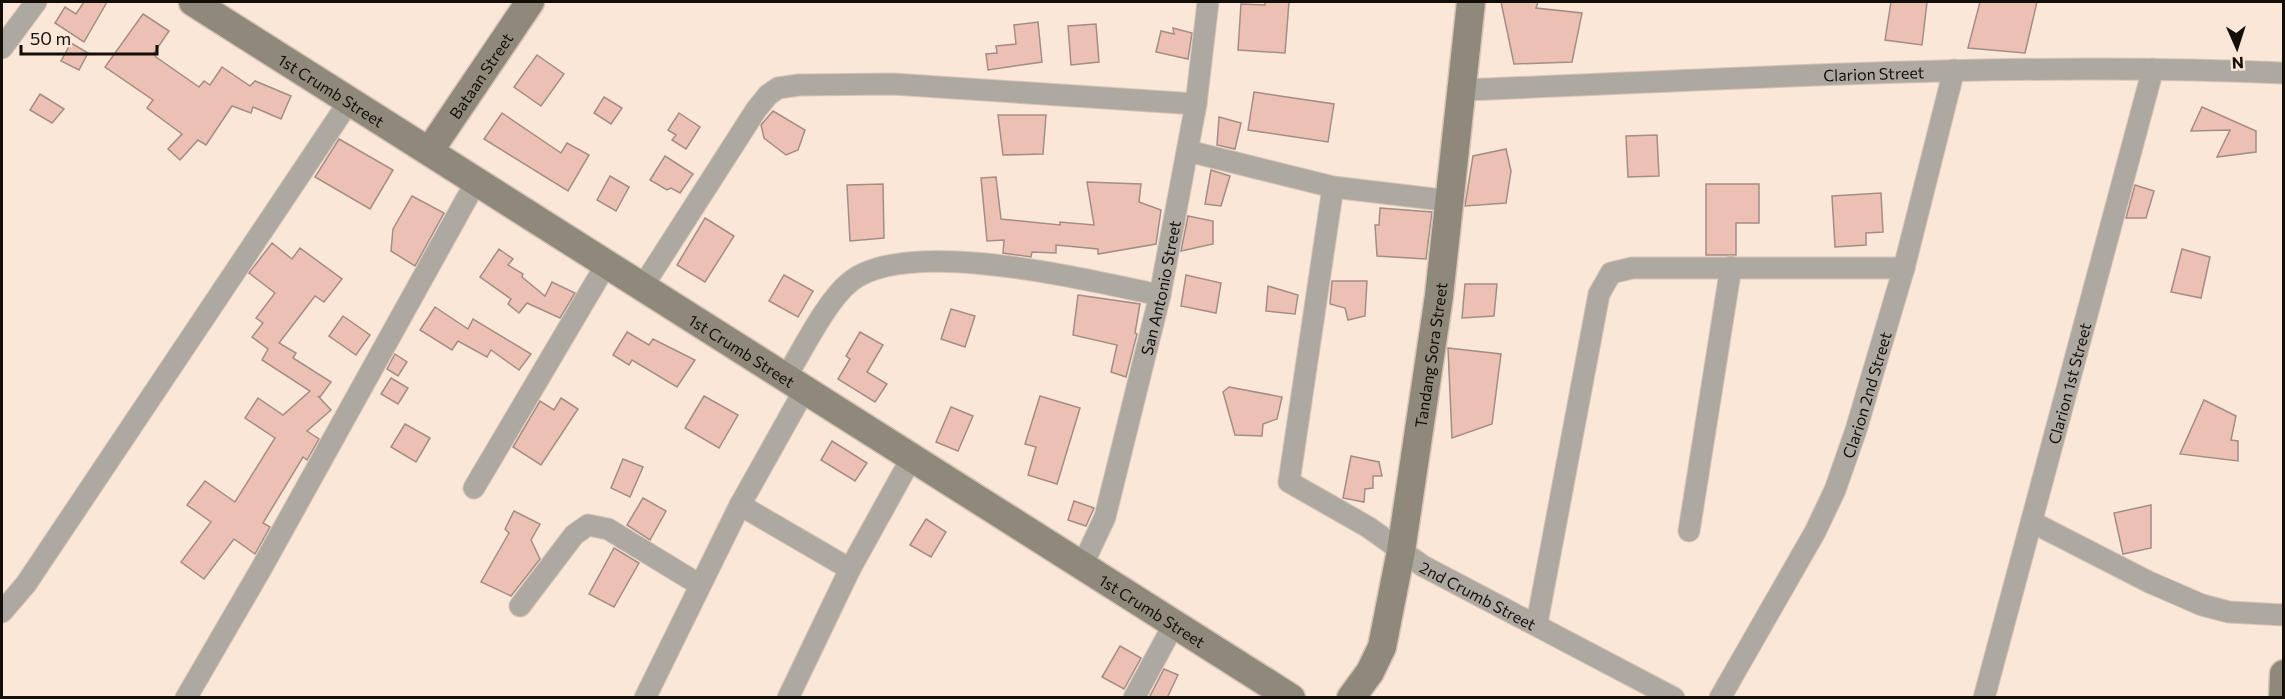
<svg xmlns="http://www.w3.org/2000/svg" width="2285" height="699" font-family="Commissioner,sans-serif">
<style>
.building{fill:#ecc0b3;stroke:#a48d86;stroke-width:1.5}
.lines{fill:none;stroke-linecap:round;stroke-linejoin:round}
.street-casing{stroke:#d6c4b7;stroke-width:23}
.secondary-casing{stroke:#d6c4b7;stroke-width:31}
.street{stroke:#ada9a0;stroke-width:21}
.secondary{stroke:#8f897c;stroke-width:28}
.labels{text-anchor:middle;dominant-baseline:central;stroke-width:4.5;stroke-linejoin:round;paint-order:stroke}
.street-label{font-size:16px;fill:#140e09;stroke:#fbe7d8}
</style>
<rect width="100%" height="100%" fill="#fbe7d8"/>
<g class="building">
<path d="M84,2H107L84,42L55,23L65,7L76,14Z"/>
<path d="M1265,2H1289L1285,53L1238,50L1241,4L1265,5Z"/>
<path d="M1501,2H1538L1536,8L1582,13L1572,62L1514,64Z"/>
<path d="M1891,2H1927L1922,45L1885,40Z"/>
<path d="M1980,2H2037L2025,53L1968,48Z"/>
<path d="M143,14L169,31L154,53L156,57L199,87L204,81L210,85L222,67L250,86L255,81L291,96L281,119L253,107L251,113L232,106L206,145L198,140L180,160L168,149L182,134L147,108L153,100L105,67Z"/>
<path d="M1038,22L1042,62L988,70L986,54L997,53L996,46L1016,44L1014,25Z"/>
<path d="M1096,24L1099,62L1071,65L1068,26Z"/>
<path d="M1173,28L1192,33L1188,59L1156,52L1161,31L1174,34Z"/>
<path d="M71,43L88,53L79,70L61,61Z"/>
<path d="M537,55L564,74L541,106L514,87Z"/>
<path d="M1254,92L1334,104L1328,142L1248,130Z"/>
<path d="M40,94L64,109L52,123L30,110Z"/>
<path d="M604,97L622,108L611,124L594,113Z"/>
<path d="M2202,107L2256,131V152L2217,157L2230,130L2191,131Z"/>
<path d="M773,111L805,130L798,150L786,155L764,138L761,125Z"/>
<path d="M502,113L561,153L567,143L589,155L568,191L484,139Z"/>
<path d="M679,113L700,127L686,149L672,140L676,135L668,130Z"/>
<path d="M998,115H1046L1043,154L1003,155Z"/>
<path d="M1219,117L1241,123L1235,149L1217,145Z"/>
<path d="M1657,135L1659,176L1628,177L1626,136Z"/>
<path d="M339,139L393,170L370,209L315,177Z"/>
<path d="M1506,149L1511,171L1506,203L1465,206L1473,156Z"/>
<path d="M665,156L693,174L680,193L671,188L667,190L650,180Z"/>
<path d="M1211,170L1230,176L1221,206L1205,204Z"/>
<path d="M610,176L629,187L616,211L597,200Z"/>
<path d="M996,177L1001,219L1060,225V222L1094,225L1087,182L1141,184L1139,202L1161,210L1156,244L1098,254V249L1056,245V253L1032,252L1031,257L1003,253L1004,240L987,241L981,178Z"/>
<path d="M883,184L884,238L850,241L847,185Z"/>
<path d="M1706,184H1759V223H1736V255H1706Z"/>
<path d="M2135,185L2154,191L2146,218H2126Z"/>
<path d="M1881,193L1883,232L1866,233V245L1835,247L1832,196Z"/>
<path d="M412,196L444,213L415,266L391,251L393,229Z"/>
<path d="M1380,208L1432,212L1426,259L1377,256L1375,225H1379Z"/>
<path d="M1188,216L1213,221V244L1181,251Z"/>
<path d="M705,218L734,236L705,282L677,265Z"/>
<path d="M272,243L292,259L300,248L342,279L324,302L315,296L279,343L296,353L293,358L331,382L320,397L318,396L331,410L307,431L319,439L307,460L303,457L263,523L270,527L255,554L234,539L204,579L181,562L211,522L187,505L205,481L235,502L275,438L245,418L258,398L283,415L310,391L262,360L268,349L252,337L263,323L256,318L275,293L249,273Z"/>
<path d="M499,249L513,259L508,265L523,274L522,277L545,296L552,282L575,293L560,318L527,303L519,313L508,304L511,299L480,277Z"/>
<path d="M2182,249L2210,257L2201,298L2171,292Z"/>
<path d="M784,275L813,291L798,317L769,301Z"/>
<path d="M1186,275L1221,283L1216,313L1181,306Z"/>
<path d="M1332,281H1367L1365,316L1348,320L1345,308L1330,304Z"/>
<path d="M1465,284H1497L1494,316L1462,318Z"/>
<path d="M1268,286L1298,295L1295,314L1266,311Z"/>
<path d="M1078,295L1140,304L1135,333L1137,334L1126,377L1111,372L1117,345L1073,335Z"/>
<path d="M435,307L468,329L473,319L531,354L519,370L491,350L487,357L458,341L452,350L420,330Z"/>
<path d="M951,309L975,316L965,347L941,339Z"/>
<path d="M343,316L370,335L356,355L329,336Z"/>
<path d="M627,332L649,345L653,339L695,360L677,387L632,360L629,365L613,355Z"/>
<path d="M860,332L883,345L867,372L887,384L875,402L838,379L850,359L846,356Z"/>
<path d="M1448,348L1501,354L1492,424L1452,438Z"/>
<path d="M395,354L407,362L398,376L387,369Z"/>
<path d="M391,378L408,388L398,404L381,394Z"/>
<path d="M1229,387L1282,397L1277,419L1263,424L1262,436L1235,435L1223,392Z"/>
<path d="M704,396L738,415L719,448L685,428Z"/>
<path d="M1040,396L1080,408L1057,484L1028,475L1036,447L1025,444Z"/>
<path d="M561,398L578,409L541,465L513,447L540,401L554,410Z"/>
<path d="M2204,400L2236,416L2231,440L2238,441V461L2180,454Z"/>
<path d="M951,407L973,416L958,451L936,442Z"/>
<path d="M405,424L430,438L416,462L391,447Z"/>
<path d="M832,441L867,463L855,481L821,460Z"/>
<path d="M1351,456L1379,462L1382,476H1373V488L1365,489L1364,502L1343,498Z"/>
<path d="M623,459L643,467L630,497L611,488Z"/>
<path d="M643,498L666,511L650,540L627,525Z"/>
<path d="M1074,501L1094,508L1086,526L1068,520Z"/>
<path d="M2151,505V548L2123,554L2114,513Z"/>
<path d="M514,511L540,524L531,540L540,559L511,596L481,582L509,533L505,529Z"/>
<path d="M926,519L946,532L931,557L910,545Z"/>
<path d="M614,548L639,563L614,607L589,594Z"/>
<path d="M1120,646L1141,658L1124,689L1102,677Z"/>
<path d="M1164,669L1178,675L1167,698H1149Z"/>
</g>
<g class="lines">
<g class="street-casing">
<g id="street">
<path d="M2,48L36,2"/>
<path id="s1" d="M1464,90C1737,79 2010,61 2284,73"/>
<path d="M1188,151L1333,187L1451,201"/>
<path id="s2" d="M1333,187L1289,482L1368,527L1423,566L1674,698"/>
<path d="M643,286L756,110L768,95L778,88L799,85L893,84L1196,104"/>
<path d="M786,377C802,351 827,300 850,282C908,235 1090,281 1160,295"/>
<path d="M474,488L607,263"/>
<path d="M740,505L850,569"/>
<path d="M2032,522L2149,582L2202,605L2229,612L2284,615"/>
<path d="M1689,531L1731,267"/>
<path id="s3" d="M1082,566L1105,517L1160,295L1196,104L1208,2"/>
<path d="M520,606L574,535L588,525L608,529L700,585"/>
<path d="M2,612L26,584L350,100"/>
<path d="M1537,623L1599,294L1611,273L1632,268H1904"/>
<path d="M186,698L261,569L477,180"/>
<path d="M645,698L740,505L805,389"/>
<path d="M788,698L850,569L912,457"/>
<path d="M1134,698L1174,624"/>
<path id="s4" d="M1720,698L1815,532L1835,490L1856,430L1904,268L1954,70"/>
<path id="s5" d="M1984,698L2153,69"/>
</g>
</g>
<g class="secondary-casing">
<g id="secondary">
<path id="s6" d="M193,2L1291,698"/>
<path id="s7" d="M430,150L530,2"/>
<path id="s8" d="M1351,698L1370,672L1382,647L1401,551L1439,296L1471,2"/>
<path d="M2283,698L2284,674"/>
</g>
</g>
<use href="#street" class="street"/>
<use href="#secondary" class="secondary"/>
</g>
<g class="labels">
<g class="street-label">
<text stroke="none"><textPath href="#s1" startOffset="410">Clarion Street</textPath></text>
<text stroke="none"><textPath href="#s7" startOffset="90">Bataan Street</textPath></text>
<text stroke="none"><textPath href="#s6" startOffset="164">1st Crumb Street</textPath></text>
<text stroke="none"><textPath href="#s3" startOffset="290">San Antonio Street</textPath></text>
<text stroke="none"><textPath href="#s6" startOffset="650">1st Crumb Street</textPath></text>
<text stroke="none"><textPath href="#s8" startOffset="356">Tandang Sora Street</textPath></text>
<text stroke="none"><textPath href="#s5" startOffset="326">Clarion 1st Street</textPath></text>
<text stroke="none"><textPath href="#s4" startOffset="338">Clarion 2nd Street</textPath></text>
<text stroke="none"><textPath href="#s2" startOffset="519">2nd Crumb Street</textPath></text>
<text stroke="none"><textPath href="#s6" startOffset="1136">1st Crumb Street</textPath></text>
</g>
</g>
<rect width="2285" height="699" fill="none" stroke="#140e09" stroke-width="6"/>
<g transform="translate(2237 48) rotate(177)" stroke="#fbe7d8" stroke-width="4.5" paint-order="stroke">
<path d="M0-4.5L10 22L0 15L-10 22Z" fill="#140e09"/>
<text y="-9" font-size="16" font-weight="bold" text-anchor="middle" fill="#140e09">N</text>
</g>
<path d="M21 45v9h136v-9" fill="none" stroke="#140e09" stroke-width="3"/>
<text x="30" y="45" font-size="18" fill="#140e09" stroke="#fbe7d8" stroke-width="4.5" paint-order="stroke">50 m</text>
</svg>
